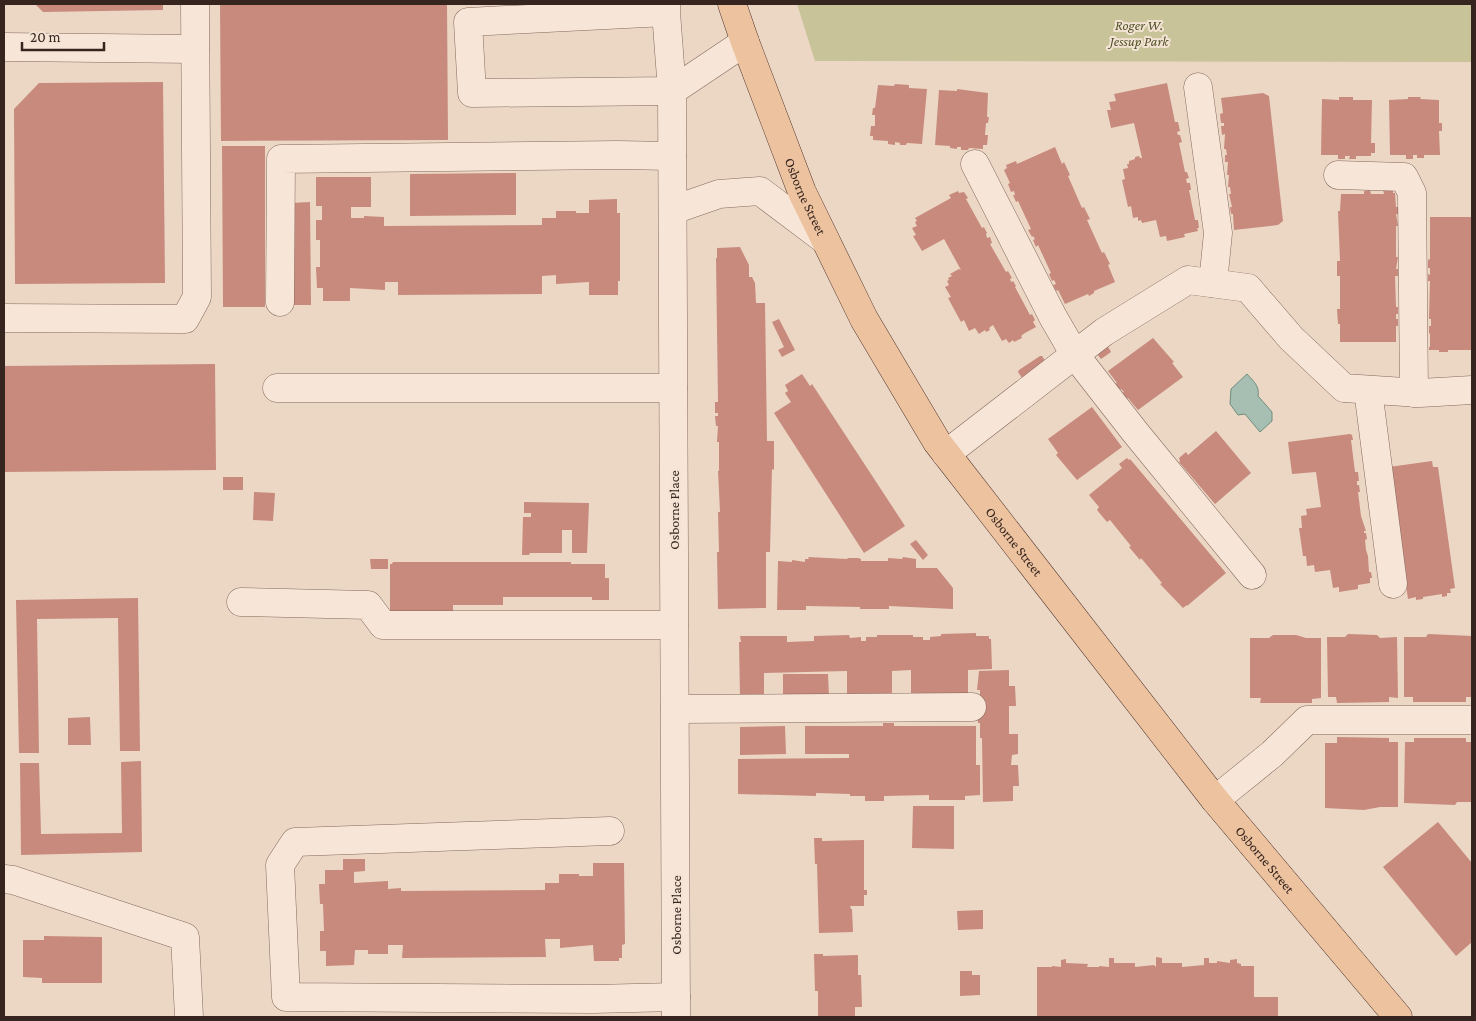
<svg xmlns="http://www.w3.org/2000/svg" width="1476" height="1021" font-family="'Crimson Pro',serif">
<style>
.green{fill:#c9c399}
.water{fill:#a6bfb2;stroke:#6e8d7e}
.building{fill:#c78a7d}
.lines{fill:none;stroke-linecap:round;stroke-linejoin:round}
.minor-casing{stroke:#85685c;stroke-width:29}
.major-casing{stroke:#533830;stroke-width:29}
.minor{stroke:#f7e6d8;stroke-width:28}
.major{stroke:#ecc29f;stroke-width:28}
.labels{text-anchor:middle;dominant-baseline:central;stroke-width:4;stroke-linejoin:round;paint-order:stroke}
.park-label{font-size:14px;font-style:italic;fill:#515227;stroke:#f3e3d4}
.street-label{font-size:14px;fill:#36251f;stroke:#f3e3d4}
</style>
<rect width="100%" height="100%" fill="#ecd7c5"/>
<path class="green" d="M797,4H1472V62L815,61Z"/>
<path class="water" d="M1247,374C1253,381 1260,386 1258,396L1272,412V421L1260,432L1245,414L1238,415L1230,404L1231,389Z"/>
<g class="building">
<path d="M35,4H163V10L43,12Z"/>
<path d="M220,4H447L448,140L221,141Z"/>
<path d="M163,82L165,283L15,284L14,109L39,83Z"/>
<path d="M1167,83L1175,122H1178L1180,131L1177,132L1178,135H1180L1182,142L1179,143L1185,172H1187L1189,178L1186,179L1187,183H1190L1191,190H1189L1195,220H1198L1199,228H1197L1198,231L1184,234L1185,237L1167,241L1166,236L1160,237L1156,220L1142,223L1141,220L1138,221V217L1133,218L1131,206L1128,207L1122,180L1125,179L1123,169L1128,168L1127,164H1129V161L1135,159V157L1139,156L1140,158H1142L1134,123L1111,128L1107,110H1111L1109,102L1116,101L1114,94Z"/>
<path d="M895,84L909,85V88L927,89L922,144L907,143L906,145H900V143L895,142V145L888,144V141L873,140V136H870L871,126H875V115H872L873,108H875L878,85L894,86Z"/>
<path d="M957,89L988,93L987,117H989L988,123H986L985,135H988L987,145H983V149L969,148L968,150H961V147H957V149L950,148V146L935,145L939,90L957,91Z"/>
<path d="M1263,93L1269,96L1283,221L1278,225L1234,230L1233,214H1231L1230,207H1232L1229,194H1231L1230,187H1228L1229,175H1227L1228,162H1225V155H1227L1226,149H1224L1225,134L1222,135L1221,126H1224V123H1221L1220,114L1223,113L1221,98Z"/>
<path d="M1339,97H1353V100H1372L1371,143H1375V153H1371V156H1356V159H1349L1350,156H1345V159H1338V155H1321L1322,99L1339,100Z"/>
<path d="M1408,97H1421L1420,99L1439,100V123H1442V131H1439L1440,155H1424V158H1417V155H1413V159H1406V155H1390L1389,100L1408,99Z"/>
<path d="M222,146H265V307H223Z"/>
<path d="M1055,147L1062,164L1064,162L1070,175L1068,176L1082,208L1084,207L1090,219L1087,220L1102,253L1104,252L1110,264L1108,265L1115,282L1094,291V293L1089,296L1088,294L1065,304L1058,290L1056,291L1053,285L1056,284L1054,280L1052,281L1049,274L1051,273L1038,245L1036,247L1033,240L1035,239L1033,236L1032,237L1028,230L1031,229L1018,201L1016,202L1013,195H1015L1014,191L1011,192L1008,184L1010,183L1004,170L1007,168L1006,165L1016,161L1017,164Z"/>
<path d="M516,173V215L410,216V174Z"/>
<path d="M316,177H371V207H351V218H364V216L384,217V226L542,225V218H556V211H576V213H589V200L617,199V213H620V281H618V295H589V282L556,284V275L542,276V294L398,295V282H385V290L350,288V301H323V288H317L316,267H320V240H316V220H322V206H316Z"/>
<path d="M1370,190L1371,194H1384L1383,190H1393V193H1395L1396,207H1398V214H1396L1398,226H1396V257H1398L1396,269H1398V276H1395L1396,307H1398V314H1396V319H1398V326H1396V342H1340V324H1338L1337,309H1340V276H1337V261H1340L1338,211H1340L1341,194H1364V191Z"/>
<path d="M958,191L959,193L964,192L968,198L966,199L982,228L984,227L987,233L986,234L987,238L990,237L992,243L990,244L1006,272L1008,271L1012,278L1010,279L1011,282L1013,281L1016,286L1015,287L1030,315L1032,314L1035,320L1033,322L1036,327L1025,333L1021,336L1022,338L1014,342L1013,340L1009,343L1006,339L1002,341L993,325L989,328L990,330L986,332L985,330L979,334L975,328L969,331L964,320L961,322L948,298L951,297L945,287L949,285L947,281L949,280L948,278L952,276L950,274L959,269L961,270L944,239L922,251L913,236L916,235L912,228L917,226L915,222L917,221L915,218L951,198L949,195Z"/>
<path d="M310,202L311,305H291V203Z"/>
<path d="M1430,217H1472V350H1448V352H1439V350H1429V347H1430V334L1429,333V326H1431V319H1429L1430,281H1428V274L1430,275V268H1428V260L1430,259Z"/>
<path d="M740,247L749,265V277H752L755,283L756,303H765L767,441H774V470L772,469L770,552H766V608L718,609L717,552H719L718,512H720L718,471H719V442H717L718,426H716L715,416H718V413H715V402H718L716,258H717V248Z"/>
<path d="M779,319L795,350L782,357L778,350L784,347L772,322Z"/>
<path d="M1153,338L1174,362L1172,363L1183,377L1138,410L1128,398L1126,399L1122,393L1124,392L1121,389L1119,390L1115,384L1117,383L1108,371Z"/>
<path d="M1107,345L1111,352L1101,359L1096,353Z"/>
<path d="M1040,356H1042L1048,365L1024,381L1018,372L1019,370Z"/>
<path d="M215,364L216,470L4,472V366Z"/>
<path d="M802,374L810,386L812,384L905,526L864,553L774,413L791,402L785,393L788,391L785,385Z"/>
<path d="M1092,407L1122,447L1077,480L1056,455L1058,453L1048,439Z"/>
<path d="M1216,431L1251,473L1215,504L1179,462L1180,461L1179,458L1186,452L1188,455Z"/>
<path d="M1350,434L1352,435L1353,440H1351L1355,472H1358L1359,481H1357V485H1359L1360,492H1358L1361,516L1366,531H1364V533H1366L1367,539L1365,540L1366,550L1368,556L1369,572H1371L1372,578H1370V583L1358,585V589L1339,592V587L1333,588L1330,570L1315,572L1314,565L1307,566L1306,556H1303L1299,528H1302L1301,516L1307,515L1306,509L1321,507L1316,472L1292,474L1288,442Z"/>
<path d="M1127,458L1129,460L1130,459L1226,573L1187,606V605L1183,608L1160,584L1162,583L1141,558L1140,560L1129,547L1131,546L1110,520L1107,522L1097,510L1099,507L1089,495L1122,468L1119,464Z"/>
<path d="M1432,461L1433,467H1438L1455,588L1450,589L1451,593H1447V596L1442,597V594L1423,597V599L1416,600V597L1408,599L1389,467Z"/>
<rect x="223" y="477" width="20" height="13"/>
<path d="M254,492L275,493L273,521L253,520Z"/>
<path d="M524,502L589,503L587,553H572V530H562V553H530L529,555H522L523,517H531V513H524Z"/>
<path d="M916,540L928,555L923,560L910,544Z"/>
<path d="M808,557L847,559L848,558H858L861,559V561H888V558L902,559L903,557L916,559V568H937L953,588V609L889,606V609H860V607L806,606V610H777L778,561L792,562V560L805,562V559H809Z"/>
<path d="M370,559H388V569H371Z"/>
<path d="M393,562H571V564H605V578H609V600H592V597H503V605H453V616H390V564H392Z"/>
<path d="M138,598L140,751H120L118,618L37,619L39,753H19L16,600Z"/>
<path d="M976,633V636H989V639H991L992,669L968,670V695L911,697V670L892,671V696L847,697V671L764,673V695L740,696L739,642H741L740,636H787V642L814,641V636L849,635L850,638L861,637V641H866V637H877V635H913V637H923V640H930V637L941,636V634Z"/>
<path d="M1348,634L1377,635L1380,638L1397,637L1398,698L1389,697V702L1337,703L1336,697H1328L1327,637H1345Z"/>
<path d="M1428,634L1472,636V697H1466V702H1413V697H1404V637H1426Z"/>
<path d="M1273,635H1296L1306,638H1321V698L1312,699V703H1260L1261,698H1250V638H1269Z"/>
<path d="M1009,670V686H1015L1016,706H1009V734H1018V754L1012,755L1011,765H1018L1019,786H1013V801L983,802L982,738H980V723H978V716H980V690H977L979,671Z"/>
<path d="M783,674H828L829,697H783Z"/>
<path d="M90,717L91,745H68V718Z"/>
<path d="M883,723H894V726H976V765H980V795L965,796V800H929V795L884,796V801H865V796H850V794L816,793V796L738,794V759L849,758V754H805V726H883Z"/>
<path d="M785,726L786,754L740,755V727Z"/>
<path d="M1337,737L1389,738V742H1398V807H1380L1364,810L1325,808V743H1337Z"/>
<path d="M1414,738H1466V742H1472V802H1457L1455,805L1404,803L1405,742H1414Z"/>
<path d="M141,761L142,852L21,855L20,763H39L41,834L122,833L121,762Z"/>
<path d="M913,806H954V849L912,848Z"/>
<path d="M1438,822L1472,863V942L1456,956L1383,867Z"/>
<path d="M814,838H822V841L864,840V890H867V895H864V906H850L851,909H852L853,932L819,933L817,864H815Z"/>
<path d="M343,859H365V871L354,872V883L388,881V889L401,888V891L545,890V883H559V874H579V876H593V863H624L625,944L622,945V958H619V961H594L593,945L560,948V939H545L546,957L402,958L403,945H388V954H368V950H355L354,965L326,966V951H320V931H324L323,904H320L319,884H325V870H343Z"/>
<path d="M983,910V929L958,930L957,911Z"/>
<path d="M44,936L102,937V983H42V978L23,977V940H44Z"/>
<path d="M814,954H823V956L858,955V975H861L862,1007H855V1016L818,1017V991H815Z"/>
<path d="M1156,957L1162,958V963H1182V967L1204,965V958H1209V963H1217V961L1230,963V960L1237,959V963L1241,964V966H1254V997H1278V1017H1037V967H1052V966L1061,967V960L1066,959V963L1088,964L1087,967H1099V966L1109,967V958H1114V963H1135V967L1154,965L1156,967Z"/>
<path d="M960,971H972V975H980V995L960,996Z"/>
</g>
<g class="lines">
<g class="minor-casing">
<g id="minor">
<path d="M666,4V12L672,91L472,93L468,22L666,12"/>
<path d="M4,47L195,49"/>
<path d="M1198,87L1218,233L1213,283"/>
<path d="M975,164L1053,317L1075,355L1135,432L1252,575"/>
<path d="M1338,175L1404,177L1412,193L1414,393"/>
<path d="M673,210L719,194L760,191L825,240"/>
<path d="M280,302L281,159L618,155L672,156"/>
<path d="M4,318L185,319L197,297L195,4"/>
<path d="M277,388H673"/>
<path d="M1368,390L1393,584"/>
<path d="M946,454L1104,332L1188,280L1248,288L1291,338L1344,388L1420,393L1472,390"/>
<path d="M241,602L368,605L383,625H674"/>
<path d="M675,709L972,707"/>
<path d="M1215,800L1272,754L1307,720H1472"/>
<path d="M610,831L295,842L280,865L286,997L593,999L676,997"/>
<path d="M4,879L13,880L185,937L189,1017"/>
<path d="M676,1017L672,91L745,42"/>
</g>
</g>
<g class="major-casing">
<g id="major">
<path id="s1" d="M732,4L745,42L802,192L864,319L937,442L1215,800L1398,1017"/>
</g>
</g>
<use href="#minor" class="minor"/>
<use href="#major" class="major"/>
</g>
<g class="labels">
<g class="park-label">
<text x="1139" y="25">Roger W.<tspan x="1139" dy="16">Jessup Park</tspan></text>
</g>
<g class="street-label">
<text stroke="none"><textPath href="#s1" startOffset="206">Osborne Street</textPath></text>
<text transform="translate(674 510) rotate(-90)">Osborne Place</text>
<text stroke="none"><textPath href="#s1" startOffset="611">Osborne Street</textPath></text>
<text stroke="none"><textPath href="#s1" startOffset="1016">Osborne Street</textPath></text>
<text transform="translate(676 915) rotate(-90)">Osborne Place</text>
</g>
</g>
<rect width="1476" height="1021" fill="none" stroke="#36251f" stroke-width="10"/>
<path d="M22 42v8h82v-8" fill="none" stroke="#36251f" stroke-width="2.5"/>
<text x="30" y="42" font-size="15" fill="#36251f" stroke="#f3e3d4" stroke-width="4" paint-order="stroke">20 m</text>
</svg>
